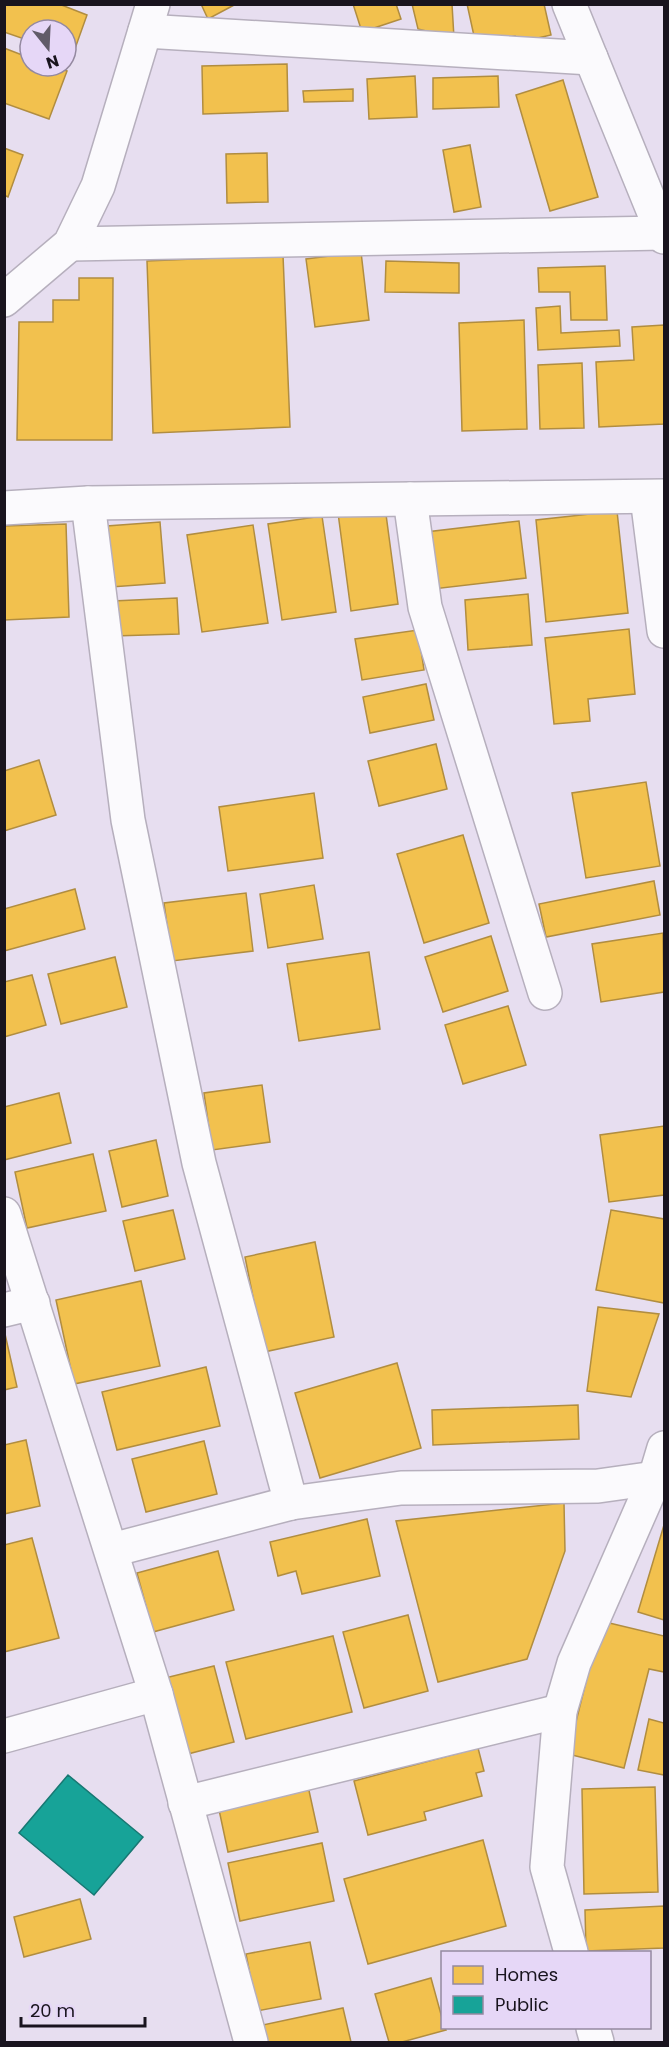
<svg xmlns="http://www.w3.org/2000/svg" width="669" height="2047" font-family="Poppins,sans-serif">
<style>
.homes{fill:#f2c14e;stroke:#b18d40;stroke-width:1.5}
.public{fill:#17a398;stroke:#187873;stroke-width:1.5}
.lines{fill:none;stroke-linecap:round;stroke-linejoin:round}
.minor-casing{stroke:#b6afbd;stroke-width:36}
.minor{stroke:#fbfafd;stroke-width:33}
</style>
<rect width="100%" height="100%" fill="#e7def0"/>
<g class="homes">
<path d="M4,4H59L87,15L72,57L66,54V30H30V41L4,32Z"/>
<path d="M201,4H236L208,19Z"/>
<path d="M353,4H396L401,19L362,32Z"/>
<path d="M412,4H452L454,38L418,29Z"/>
<path d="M467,4H544L551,35L516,43L515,36L476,45Z"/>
<path d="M4,48L30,58V66H53L67,71L49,119L4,103Z"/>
<path d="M287,64L288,111L203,114L202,66Z"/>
<path d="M415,76L417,117L369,119L367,79Z"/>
<path d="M498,76L499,107L433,109V78Z"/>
<path d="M563,80L598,197L550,211L516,95Z"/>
<path d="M353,89V101L304,102L303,91Z"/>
<path d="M470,145L481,207L454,212L443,150Z"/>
<path d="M4,148L23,155L8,197L4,195Z"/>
<path d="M267,153L268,202L227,203L226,154Z"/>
<path d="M361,252L369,320L315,327L306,259Z"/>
<path d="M283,255L290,427L153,433L147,261Z"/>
<path d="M386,261L459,263V293L385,292Z"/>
<path d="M605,266L607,320H571L570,292H539L538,268Z"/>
<path d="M79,278H113L112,440H17L19,322H53V300H79Z"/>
<path d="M560,306L561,333L619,330L620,346L538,350L536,308Z"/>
<path d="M524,320L527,429L462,431L459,323Z"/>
<path d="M664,325V424L599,427L596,362L634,360L632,327Z"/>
<path d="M582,363L584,428L540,429L538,365Z"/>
<path d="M385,507L398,604L351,611L338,513Z"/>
<path d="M617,511L628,613L546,622L536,520Z"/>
<path d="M322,516L336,612L282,620L268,524Z"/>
<path d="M519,521L526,578L433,589L426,532Z"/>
<path d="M160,522L165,583L111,587L107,526Z"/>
<path d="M66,524L69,617L4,620V526Z"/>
<path d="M253,525L268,623L202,632L187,535Z"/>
<path d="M528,594L532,645L468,650L465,600Z"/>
<path d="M177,598L179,634L114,636L113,601Z"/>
<path d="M629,629L635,694L588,699L590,721L554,724L545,638Z"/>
<path d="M418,630L424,670L362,680L355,639Z"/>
<path d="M426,684L434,720L370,733L363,697Z"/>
<path d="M436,744L447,789L379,806L368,761Z"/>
<path d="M39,760L56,815L4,831V771Z"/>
<path d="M646,782L660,866L586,878L572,793Z"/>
<path d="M314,793L323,858L228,871L219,807Z"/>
<path d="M463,835L489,923L424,943L397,854Z"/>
<path d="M654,881L660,915L546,937L539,904Z"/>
<path d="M314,885L323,939L268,948L260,894Z"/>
<path d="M75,889L85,929L4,951V909Z"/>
<path d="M246,893L253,951L172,961L164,903Z"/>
<path d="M663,933L664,992L601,1002L592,944Z"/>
<path d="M491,936L508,991L443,1012L425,957Z"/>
<path d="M369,952L380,1029L299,1041L287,964Z"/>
<path d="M115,957L127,1007L61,1024L48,974Z"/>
<path d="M32,975L46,1025L4,1037V982Z"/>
<path d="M508,1006L526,1065L463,1084L445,1025Z"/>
<path d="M262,1085L270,1142L212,1150L204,1093Z"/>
<path d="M59,1093L71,1143L4,1160V1107Z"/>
<path d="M664,1126V1195L609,1202L600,1135Z"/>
<path d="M156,1140L168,1196L122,1207L109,1151Z"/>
<path d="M93,1154L106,1211L27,1228L15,1172Z"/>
<path d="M173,1210L185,1259L135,1271L123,1221Z"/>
<path d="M611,1210L664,1219V1303L596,1290Z"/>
<path d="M315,1242L334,1337L264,1352L245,1257Z"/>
<path d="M141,1281L160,1366L74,1384L56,1300Z"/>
<path d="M598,1307L659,1314L631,1397L587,1391Z"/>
<path d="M5,1334L17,1387L4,1390V1335Z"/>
<path d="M397,1363L421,1448L320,1478L295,1393Z"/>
<path d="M206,1367L220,1426L117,1450L102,1392Z"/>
<path d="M578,1405L579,1439L433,1445L432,1410Z"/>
<path d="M26,1440L40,1506L4,1514V1445Z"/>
<path d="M204,1441L217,1494L146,1512L132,1459Z"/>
<path d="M564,1503L565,1551L527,1659L438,1682L396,1521Z"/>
<path d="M367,1519L380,1576L302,1594L296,1571L278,1576L270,1542Z"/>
<path d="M664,1525V1620L638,1612Z"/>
<path d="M32,1538L59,1638L4,1652V1545Z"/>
<path d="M218,1551L234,1610L153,1632L137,1573Z"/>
<path d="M408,1615L428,1691L364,1708L343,1632Z"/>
<path d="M601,1621L664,1636V1672L649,1669L624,1768L568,1754Z"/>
<path d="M333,1636L352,1712L246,1739L226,1662Z"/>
<path d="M214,1666L234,1742L184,1755L165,1678Z"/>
<path d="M649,1719L664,1723V1775L638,1770Z"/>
<path d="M478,1748L484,1771L476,1773L482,1796L424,1812L426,1820L368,1835L354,1781Z"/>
<path d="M308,1786L318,1832L228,1852L218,1805Z"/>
<path d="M655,1787L658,1892L584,1894L582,1789Z"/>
<path d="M483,1840L506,1926L368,1964L344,1879Z"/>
<path d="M322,1843L334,1901L240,1921L228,1863Z"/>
<path d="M80,1899L91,1939L24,1957L14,1917Z"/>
<path d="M664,1906V1948L586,1951L585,1910Z"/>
<path d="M310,1942L321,1999L257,2011L246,1954Z"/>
<path d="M431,1978L442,2018V2028H445L446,2030L402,2042H389L375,1994Z"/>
<path d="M343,2008L351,2042H261L258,2026Z"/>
</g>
<path class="public" d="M68,1775L143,1837L94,1895L19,1833Z"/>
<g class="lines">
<g class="minor-casing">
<g id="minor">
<path d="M569,4L664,237"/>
<path d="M145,31L591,58"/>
<path d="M70,244L663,233"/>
<path d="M4,300L70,244L98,186L153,4"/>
<path d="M647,497L664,631"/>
<path d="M410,499L425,607L545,993"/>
<path d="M88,503L128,820L199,1163L291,1503"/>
<path d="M4,508L88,503L664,496"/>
<path d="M4,1214L156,1694L251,2042"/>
<path d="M4,1310L33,1303"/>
<path d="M112,1550L291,1503L401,1488L598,1486L655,1478"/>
<path d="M4,1736L156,1694"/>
<path d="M185,1803L560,1711"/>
<path d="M571,1952L547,1867L560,1711L574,1663L655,1478L664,1448"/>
<path d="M593,2028L597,2042"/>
</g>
</g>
<use href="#minor" class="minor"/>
</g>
<rect width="669" height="2047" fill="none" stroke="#19141e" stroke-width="12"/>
<rect x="441" y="1951" width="210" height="78" fill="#e6d7f7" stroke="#9489a0" stroke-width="1.5"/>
<rect x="453" y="1966" width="30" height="18" fill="#f2c14e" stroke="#9489a0" stroke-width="1.5"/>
<text x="495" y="1981" font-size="18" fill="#19141e">Homes</text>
<rect x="453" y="1996" width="30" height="18" fill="#17a398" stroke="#9489a0" stroke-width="1.5"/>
<text x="495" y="2011" font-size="18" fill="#19141e">Public</text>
<g transform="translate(48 48) rotate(162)"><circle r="28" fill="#e6d7f7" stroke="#9489a0" stroke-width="1.5"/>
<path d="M0-4.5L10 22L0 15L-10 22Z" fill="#615b68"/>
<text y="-9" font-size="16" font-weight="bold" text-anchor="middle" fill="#19141e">N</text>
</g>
<path d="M21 2017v9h124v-9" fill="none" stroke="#19141e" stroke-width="3"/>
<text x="30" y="2017" font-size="18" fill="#19141e" stroke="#e6d7f7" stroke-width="4.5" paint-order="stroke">20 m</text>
</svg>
